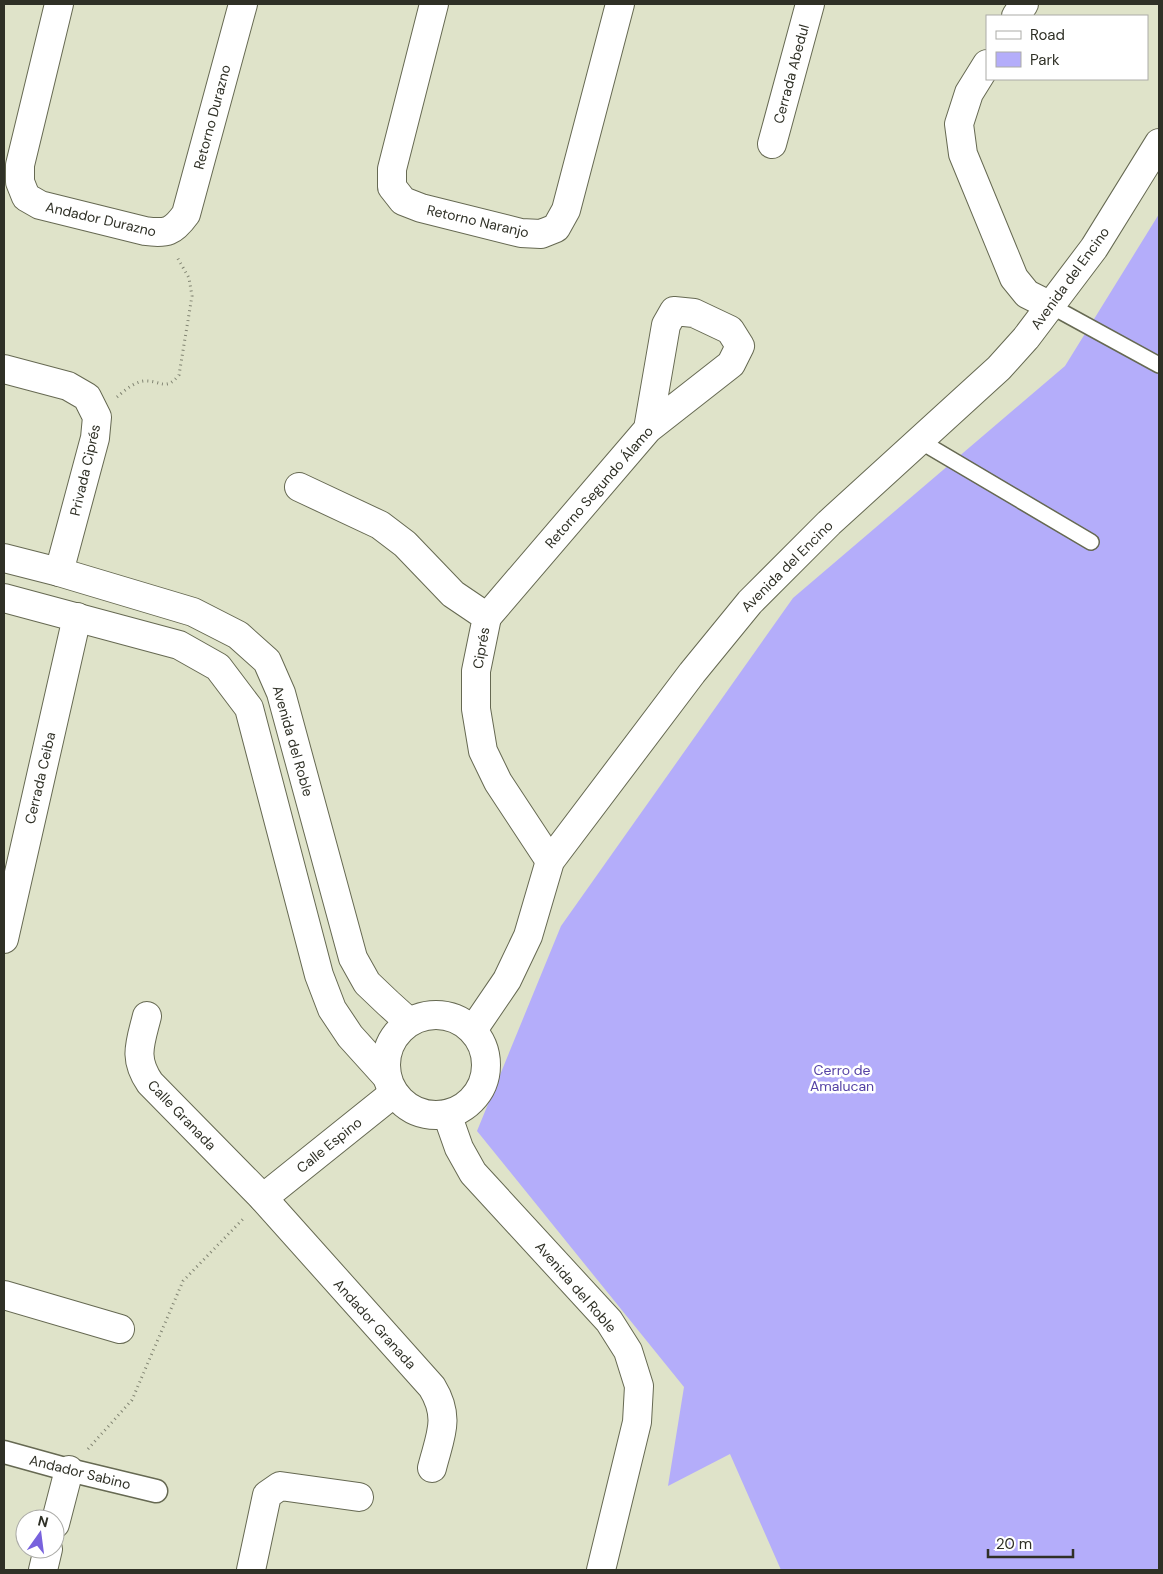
<svg xmlns="http://www.w3.org/2000/svg" width="1163" height="1574" font-family="'DM Sans',sans-serif">
<style>
.green{fill:#b4adfa}
.lines{fill:none;stroke-linecap:round;stroke-linejoin:round}
.service-casing{stroke:#666952;stroke-width:18}
.pedestrian-casing{stroke:#666952;stroke-width:25}
.minor-casing{stroke:#666952;stroke-width:30}
.path{stroke:#818472;stroke-width:3;stroke-dasharray:1 4;stroke-linecap:butt}
.service{stroke:#fff;stroke-width:15}
.pedestrian{stroke:#fff;stroke-width:22}
.minor{stroke:#fff;stroke-width:28}
.labels{text-anchor:middle;dominant-baseline:central;stroke-width:5;stroke-linejoin:round;paint-order:stroke}
.street-label{font-size:14px;fill:#2f3026;stroke:#fff}
.park-label{font-size:14px;fill:#5542a5;stroke:#fff}
</style>
<rect width="100%" height="100%" fill="#dfe3c9"/>
<path class="green" d="M1159,214V1570H781L730,1454L668,1486L684,1387L477,1131L561,926L793,598L1065,366Z"/>
<g class="lines">
<g class="service-casing">
<g id="service">
<path d="M1051,306L1159,365"/>
<path d="M920,441L1091,542"/>
</g>
</g>
<g class="pedestrian-casing">
<path id="pedestrian" d="M4,1452L69,1470L156,1491"/>
</g>
<g class="minor-casing">
<g id="minor">
<path d="M59,4L20,165V182L26,197L40,205L145,231C167,234 173,232 186,214L243,4"/>
<path d="M434,4L392,169V187L403,201L421,208L521,233L541,234L556,228L566,210L620,4"/>
<path d="M1016,16L1024,4"/>
<path d="M987,64L969,93L959,124L963,154L1014,278L1027,294L1051,306"/>
<path d="M772,144L810,4"/>
<path d="M4,369L68,386L87,397L97,417L95,438L59,572"/>
<path d="M299,487L380,525L405,544L453,594L487,617L476,671V709L483,751L498,782L550,861"/>
<path d="M4,558L59,572L193,612L238,635L267,661L281,693L353,958L367,983L388,1003L409,1022"/>
<path d="M4,598L179,645L218,667L249,708L319,975L332,1009L350,1036L387,1077"/>
<path d="M487,617L648,429L731,364L740,346L730,330L694,313L674,311L666,325L648,429"/>
<path d="M4,939L77,617"/>
<circle cx="436" cy="1065" r="50"/>
<path d="M147,1016C140,1044 133,1058 150,1083L263,1198L432,1387C451,1418 440,1436 432,1468"/>
<path d="M473,1030L507,980L528,936L550,861L692,673L750,602L829,523L999,368L1026,338L1094,248L1159,143"/>
<path d="M447,1114L459,1148L473,1173L609,1321L628,1351L639,1386L637,1422L601,1570"/>
<path d="M263,1198L394,1093"/>
<path d="M4,1295L120,1329"/>
<path d="M55,1524L69,1470"/>
<path d="M43,1570L48,1549"/>
<path d="M251,1570L267,1495L280,1486L359,1497"/>
</g>
</g>
<g class="path">
<path d="M117,397C124,391 134,382 144,381C161,380 165,392 179,375L192,296L189,278L177,257"/>
<path d="M88,1449L132,1400L183,1281L244,1218"/>
</g>
<use href="#service" class="service"/>
<use href="#pedestrian" class="pedestrian"/>
<use href="#minor" class="minor"/>
</g>
<g class="labels">
<g class="street-label">
<text transform="translate(791 74) rotate(-75)">Cerrada Abedul</text>
<text transform="translate(212 117) rotate(-75)">Retorno Durazno</text>
<text transform="translate(101 219) rotate(13)">Andador Durazno</text>
<text transform="translate(478 221) rotate(13)">Retorno Naranjo</text>
<text transform="translate(1070 278) rotate(-54)">Avenida del Encino</text>
<text transform="translate(85 470) rotate(-77)">Privada Ciprés</text>
<text transform="translate(599 487) rotate(-49)">Retorno Segundo Álamo</text>
<text transform="translate(787 566) rotate(-45)">Avenida del Encino</text>
<text transform="translate(481 648) rotate(-80)">Ciprés</text>
<text transform="translate(293 741) rotate(74)">Avenida del Roble</text>
<text transform="translate(40 778) rotate(-77)">Cerrada Ceiba</text>
<text transform="translate(182 1115) rotate(46)">Calle Granada</text>
<text transform="translate(329 1145) rotate(-39)">Calle Espino</text>
<text transform="translate(576 1287) rotate(49)">Avenida del Roble</text>
<text transform="translate(375 1324) rotate(48)">Andador Granada</text>
<text transform="translate(80 1472) rotate(14)">Andador Sabino</text>
</g>
<g class="park-label">
<text x="842" y="1070">Cerro de<tspan x="842" dy="16">Amalucan</tspan></text>
</g>
</g>
<rect width="1163" height="1574" fill="none" stroke="#2f3026" stroke-width="10"/>
<rect x="986" y="15" width="162" height="65" fill="#ffffff" stroke="#acaca8"/>
<rect x="996" y="31" width="25" height="8" fill="#ffffff" stroke="#acaca8"/>
<text x="1030" y="40" font-size="15" fill="#2f3026">Road</text>
<rect x="996" y="52" width="25" height="15" fill="#b4adfa" stroke="#acaca8"/>
<text x="1030" y="65" font-size="15" fill="#2f3026">Park</text>
<g transform="translate(40 1534) rotate(14)"><circle r="24" fill="#ffffff" stroke="#acaca8"/>
<path d="M0-4L9 19L0 12L-9 19Z" fill="#7862dd"/>
<text y="-8" font-size="14" font-weight="bold" text-anchor="middle" fill="#2f3026">N</text>
</g>
<path d="M988 1549v8h85v-8" fill="none" stroke="#2f3026" stroke-width="2.5"/>
<text x="996" y="1549" font-size="15" fill="#2f3026" stroke="#ffffff" stroke-width="4" paint-order="stroke">20 m</text>
</svg>
